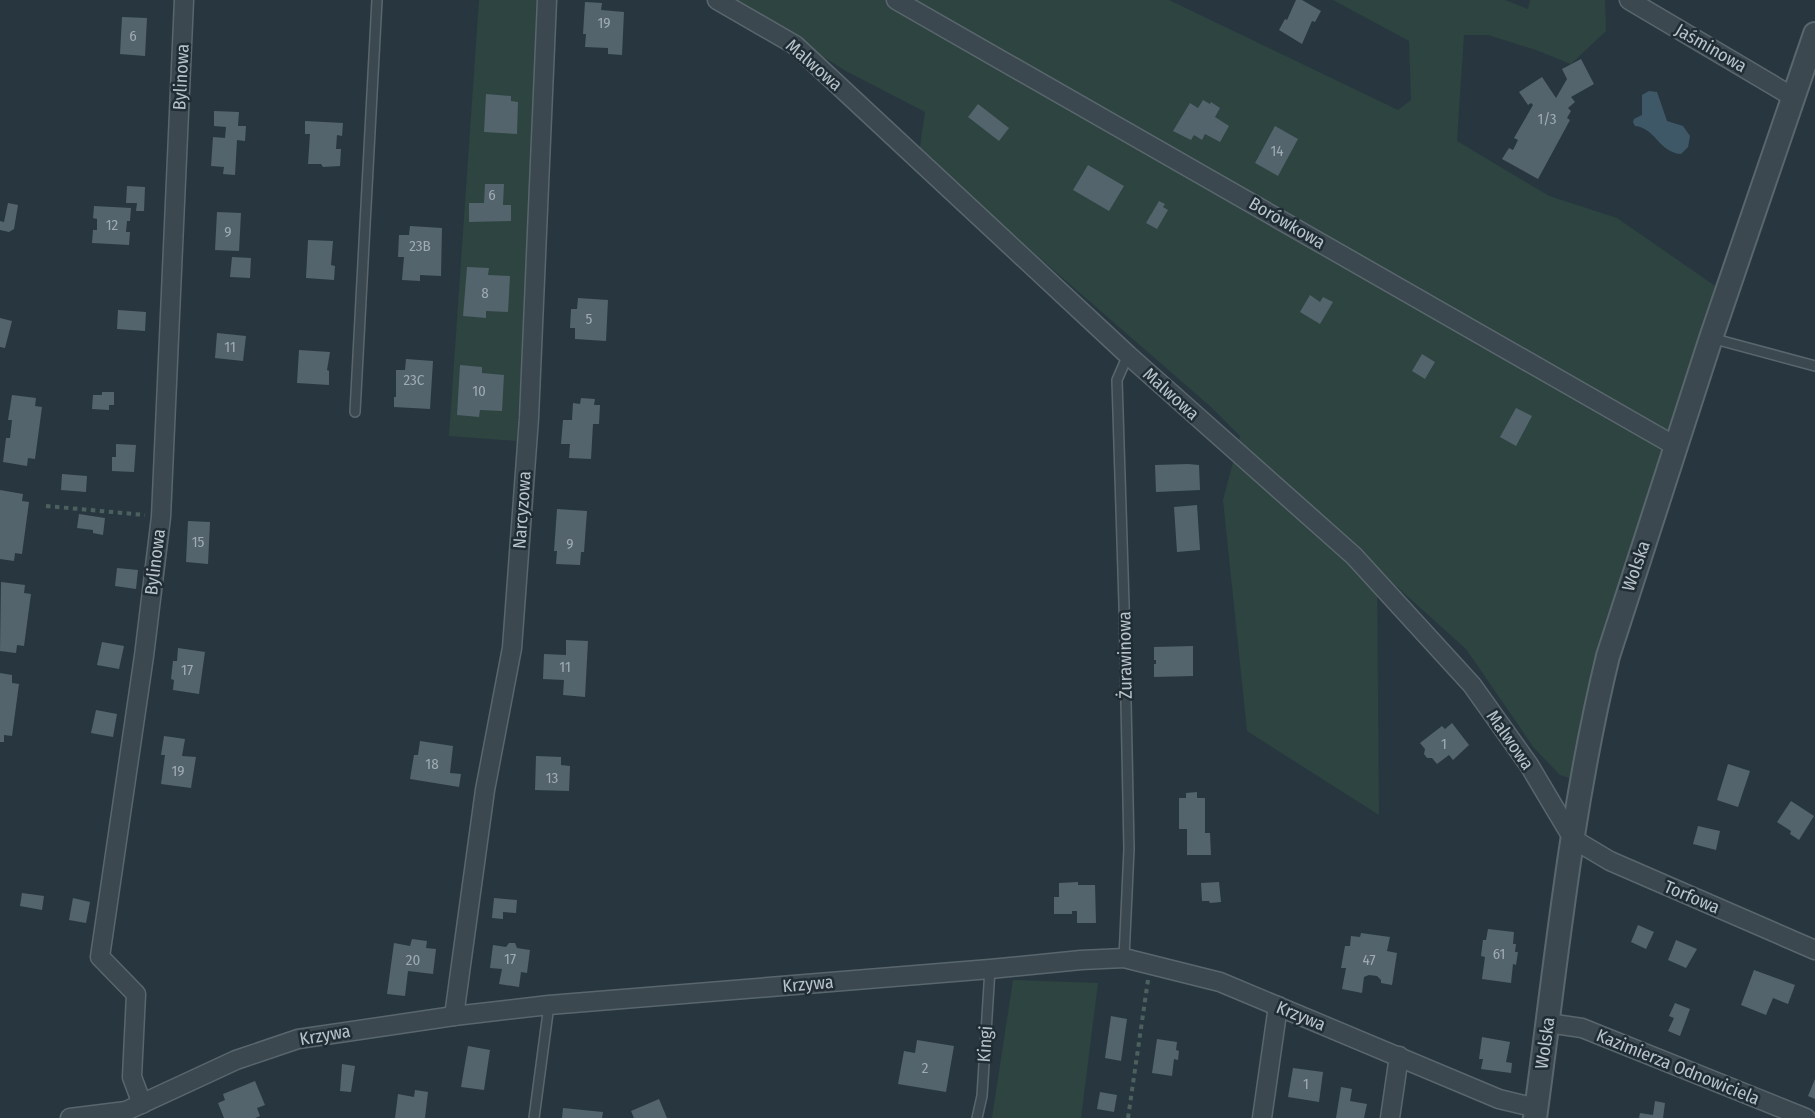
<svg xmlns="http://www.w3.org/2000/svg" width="1815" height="1118" font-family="'Fira Sans Condensed',sans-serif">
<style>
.green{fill:#2d4440}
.water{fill:#3f5867}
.building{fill:#53646c}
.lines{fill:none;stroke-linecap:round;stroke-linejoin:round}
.service-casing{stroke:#5a666d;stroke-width:12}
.minor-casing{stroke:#5a666d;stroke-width:21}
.tertiary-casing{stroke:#5a666d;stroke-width:26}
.path{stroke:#4c615e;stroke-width:4;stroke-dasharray:4.5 4.5;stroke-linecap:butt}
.service{stroke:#3c484f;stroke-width:9}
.minor{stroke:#3c484f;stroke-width:18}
.tertiary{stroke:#3c484f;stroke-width:22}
.labels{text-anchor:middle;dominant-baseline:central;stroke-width:5;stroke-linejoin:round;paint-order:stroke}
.number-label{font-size:15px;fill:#9fabb2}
.street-label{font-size:18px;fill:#b8c3ca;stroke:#202d35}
</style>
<rect width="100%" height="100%" fill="#28373f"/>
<g class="green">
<path d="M479,0H542L517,441L449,436Z"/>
<path d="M733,0H1169L1398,110L1411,100L1409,41L1333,0H1505L1528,9L1530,0H1605L1606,31L1571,64L1536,50L1488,35H1464L1457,141L1549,196L1617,218L1718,288L1576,780L1560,775L1534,748L1466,649L1377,569L1379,815L1247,731L1223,500L1240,436L1211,407L919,153L925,112L846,71Z"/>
<path d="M1013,980L1098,983L1081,1118H992Z"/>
</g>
<path class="water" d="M1649,91L1657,92L1667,121L1683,126L1690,136L1688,147L1681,154C1658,152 1656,128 1635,126L1633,122L1634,119L1642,115V95Z"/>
<g class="building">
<path d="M1296,0H1302L1321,11L1315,22L1312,21L1302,44L1279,30L1285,19L1287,20Z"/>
<path d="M585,2L602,3L601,10L624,12L622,55L608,54V48L585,47L586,34H583Z"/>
<path d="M122,17L147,18L145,56L120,54Z"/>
<path d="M1581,59L1594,84L1571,97L1575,102L1568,108L1571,111L1567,118L1570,120L1538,179L1502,159L1509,148L1513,150L1518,140L1514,138L1533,105L1531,103L1528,105L1519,92L1542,77L1556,98L1567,79L1562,69Z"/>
<path d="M486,94L511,96V101L518,102L517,134L484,132Z"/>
<path d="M1203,100L1210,104L1211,102L1220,108L1215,117L1229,126L1220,142L1205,134L1202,140L1194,135L1191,140L1173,131L1190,103L1198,108Z"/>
<path d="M978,104L1009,128L999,141L968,117Z"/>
<path d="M214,111L239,112L238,126H246L245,141L237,140L235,175L223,174L224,167L211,166L213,137L225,138L226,127L214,126Z"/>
<path d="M305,121L343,123L342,136L337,135L336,149H341L340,166L323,167L321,164H308L310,134H305Z"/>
<path d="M1275,126L1298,139L1278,176L1255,163Z"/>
<path d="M1088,165L1124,186L1109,211L1073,190Z"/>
<path d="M485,184H504L503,205H511V221L469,222V203H484Z"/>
<path d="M127,186L145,187L144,211H136L137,203H126Z"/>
<path d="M1159,201L1165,204L1163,207L1168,210L1157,229L1146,223Z"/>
<path d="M8,203L18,205L14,229L9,232L0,230V221L4,222Z"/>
<path d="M94,206L131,208L130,221H127L126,232H130L129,245L92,243L93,230H97V219L93,218Z"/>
<path d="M217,212L241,213L239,251L215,250Z"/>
<path d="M410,226L442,228L441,276L420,275V281L402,280L404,257H398L399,235H409Z"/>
<path d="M308,240L333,241L331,265L335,266L334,280L306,278Z"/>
<path d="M232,257L251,258L250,278L230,277Z"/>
<path d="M467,267L489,268L488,275L510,276L508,312L486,311V318L463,316Z"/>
<path d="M1310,295L1320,302L1323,297L1333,302L1320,324L1300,312Z"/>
<path d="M578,298L608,300L606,341L575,339V328H570L571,309H577Z"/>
<path d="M118,310L146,312L145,331L117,329Z"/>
<path d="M0,318L12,321L5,348L0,347Z"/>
<path d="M217,333L246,336L243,361L215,358Z"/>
<path d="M299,350L330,352L327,370L329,371V385L297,383Z"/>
<path d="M1422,354L1435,362L1425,379L1412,371Z"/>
<path d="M406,359L433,361L430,409L394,407V397H396V370H405Z"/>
<path d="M460,365L482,367V373L504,375L502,411L480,410L479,417L457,415Z"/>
<path d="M102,392H114V405H109V410L92,409L93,395H102Z"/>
<path d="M12,395L36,398L35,406L42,407L35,459L28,458L27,466L3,462L6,438H10L12,420H8Z"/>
<path d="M581,398L595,399L594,405H600L599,424H593L591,459L569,458L570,444H561L563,420H572L573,403L580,404Z"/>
<path d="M1516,408L1532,416L1516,446L1500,437Z"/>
<path d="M116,444L136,445L134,472L112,471V457H116Z"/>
<path d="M1188,464L1199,465L1200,490L1156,492L1155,465Z"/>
<path d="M62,474L87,476L86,492L61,490Z"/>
<path d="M0,490L23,494L22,501L29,502L22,554L15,553L14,561L0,559Z"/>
<path d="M1197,505L1200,550L1177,552L1174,507Z"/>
<path d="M557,509L587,511L584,552H581L580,565L556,564L557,551H554Z"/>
<path d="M79,514L105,518L103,535L93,533V530L77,528Z"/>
<path d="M188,521L210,522L208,564L186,562Z"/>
<path d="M117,568L138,570L136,589L115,586Z"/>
<path d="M1,582L25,585L24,593L31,594L24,646L17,645L16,653L0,651Z"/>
<path d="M566,640L588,641L585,697L563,695L564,680L543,679L544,654L566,655Z"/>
<path d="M102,642L124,646L119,669L97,665Z"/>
<path d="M1193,646V676L1154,677V664H1156V660H1154V647Z"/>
<path d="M178,648L205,652L199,694L173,690L174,680L171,679L173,661H177Z"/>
<path d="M0,673L12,675V683L19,684L12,736L4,735V742H0Z"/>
<path d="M96,710L117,714L113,737L91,733Z"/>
<path d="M1452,723L1469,745L1453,760L1449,755L1437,764L1432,758H1427L1424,754L1425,749L1420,743L1442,726L1445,729Z"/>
<path d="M164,736L185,739L182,756L196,757L191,788L161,784L165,755H161Z"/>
<path d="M420,741L453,746L450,773L461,774L459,787L410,779L414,755H418Z"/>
<path d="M536,756L561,757V765L570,766L569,791L535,790Z"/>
<path d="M1728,764L1750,771L1738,807L1717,800Z"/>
<path d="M1197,792V798H1205V833H1210L1211,855H1187V829H1179V798H1186V793Z"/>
<path d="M1791,801L1814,816L1799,840L1790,834L1791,831L1777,822Z"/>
<path d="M1698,826L1720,831L1716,850L1693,844Z"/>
<path d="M1078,882V885H1095L1096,923H1077V911H1072V914H1054V897H1059V883Z"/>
<path d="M1219,882L1221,902L1210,903L1209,901H1202L1201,883Z"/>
<path d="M22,893L44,896L42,910L20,906Z"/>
<path d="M73,898L90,902L86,923L69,920Z"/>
<path d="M494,898L517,900L516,913L503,912V919L492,918Z"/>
<path d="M1638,925L1654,932L1646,949L1631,942Z"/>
<path d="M1488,929L1514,932L1513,944H1516L1515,952H1518L1516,965L1513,964L1511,983L1482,979L1485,957L1481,956L1483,940H1486Z"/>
<path d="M1361,933L1390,937L1387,951L1397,953L1392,985L1381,983V980L1377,976L1369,975L1364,977L1362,993L1342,989L1346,968H1341L1345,946H1350L1351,936L1360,937Z"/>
<path d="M412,939L427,941L426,948L436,949L433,974L408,971L405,996L387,994L394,943L410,946Z"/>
<path d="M1676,940L1697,949L1686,968L1668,960Z"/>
<path d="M509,943H515L517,948L530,950L527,973L521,972L519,987L499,984L502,969L490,968L493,945L506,947Z"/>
<path d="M1754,970L1795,985L1788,1004L1773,998L1766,1015L1741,1005Z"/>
<path d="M1675,1003L1690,1009L1680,1036L1668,1031L1674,1018L1669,1016Z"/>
<path d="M1111,1016L1127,1019L1121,1061L1105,1058Z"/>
<path d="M1482,1037L1510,1042L1506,1062L1512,1063L1511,1073L1481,1069L1483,1059H1479Z"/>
<path d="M1157,1039L1177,1042L1176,1050L1179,1051L1178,1060L1174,1059L1172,1076L1152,1073Z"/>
<path d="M917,1040L954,1046L946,1092L898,1084L904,1051L915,1053Z"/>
<path d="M468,1046L490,1050L484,1090L461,1087Z"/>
<path d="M342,1064L355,1066L351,1092L340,1091Z"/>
<path d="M1293,1068L1323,1072L1319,1102L1288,1097Z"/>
<path d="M1815,1079V1099L1808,1096Z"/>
<path d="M255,1081L265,1105L257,1108L260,1116L255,1118H224L218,1103L225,1100L223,1094Z"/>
<path d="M1341,1087L1352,1089L1350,1101L1367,1104L1364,1118H1336Z"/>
<path d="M415,1090L428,1092L425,1118H395L398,1094L414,1097Z"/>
<path d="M1100,1092L1117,1095L1114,1112L1097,1109Z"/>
<path d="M659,1099L667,1118H634L631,1111Z"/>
<path d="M1655,1101L1665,1103L1663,1118H1639L1640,1113L1653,1115Z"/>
<path d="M563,1108L603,1112L602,1118H562Z"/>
</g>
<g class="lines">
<g class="service-casing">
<g id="service">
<path d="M1711,338L1815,366"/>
<path d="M355,412L377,0"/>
<path d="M1124,958L1129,849L1124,604L1117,380L1128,355"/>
<path d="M534,1118L549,1005"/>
<path d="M977,1118L982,1096L990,969"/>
</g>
</g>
<g class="minor-casing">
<g id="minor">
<path d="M717,0L795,45L1128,355L1354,556L1472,685L1529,765L1573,839L1610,861L1815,950"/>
<path d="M896,0L1677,447"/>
<path d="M1629,0L1793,97"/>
<path d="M454,1016L485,790L512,648L529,418L547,0"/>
<path d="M1548,1023L1582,1028L1806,1118"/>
<path d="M142,1104L132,1077L136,994L100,957L144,656L161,517L184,0"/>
<path d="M70,1118L126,1111L236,1060L298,1039L454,1016L549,1005L990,969L1081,960L1124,958L1220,982L1499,1099L1536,1108"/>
<path d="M1262,1118L1278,1006"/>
<path d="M1390,1118L1399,1056"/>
</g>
</g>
<g class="tertiary-casing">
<path id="tertiary" d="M1535,1118C1556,964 1571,807 1608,656L1711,338L1815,34"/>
</g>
<g class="path">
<path d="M46,506L145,515"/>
<path d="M1128,1118L1148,980"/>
</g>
<use href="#service" class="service"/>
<use href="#minor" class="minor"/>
<use href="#tertiary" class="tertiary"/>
</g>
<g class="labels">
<g class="number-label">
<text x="604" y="23">19</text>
<text x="133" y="36">6</text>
<text x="1547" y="119">1/3</text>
<text x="1277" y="151">14</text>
<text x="492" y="195">6</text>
<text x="112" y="225">12</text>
<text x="228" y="232">9</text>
<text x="420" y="246">23B</text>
<text x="485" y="293">8</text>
<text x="589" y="319">5</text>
<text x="230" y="347">11</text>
<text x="414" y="380">23C</text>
<text x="479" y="391">10</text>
<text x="198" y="542">15</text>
<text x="570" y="544">9</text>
<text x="565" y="667">11</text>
<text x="187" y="670">17</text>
<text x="1444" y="744">1</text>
<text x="432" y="764">18</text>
<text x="178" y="771">19</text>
<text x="552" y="778">13</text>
<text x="1499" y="954">61</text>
<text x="510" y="959">17</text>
<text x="413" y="960">20</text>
<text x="1369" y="960">47</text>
<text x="925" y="1068">2</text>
<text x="1306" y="1084">1</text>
</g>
<g class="street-label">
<text transform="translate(1711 48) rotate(30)">Jaśminowa</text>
<text transform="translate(814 65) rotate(41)">Malwowa</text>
<text transform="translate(181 77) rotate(-87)">Bylinowa</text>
<text transform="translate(1287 223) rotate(30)">Borówkowa</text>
<text transform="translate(1171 394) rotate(42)">Malwowa</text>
<text transform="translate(522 510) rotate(-86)">Narcyzowa</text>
<text transform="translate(155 562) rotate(-83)">Bylinowa</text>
<text transform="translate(1636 566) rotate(-71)">Wolska</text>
<text transform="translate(1125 655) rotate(-91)">Żurawinowa</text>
<text transform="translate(1510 740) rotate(55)">Malwowa</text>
<text transform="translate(1692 897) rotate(23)">Torfowa</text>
<text transform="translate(808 984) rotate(-5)">Krzywa</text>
<text transform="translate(1301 1016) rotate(22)">Krzywa</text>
<text transform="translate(325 1035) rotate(-10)">Krzywa</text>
<text transform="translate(1545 1043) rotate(-82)">Wolska</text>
<text transform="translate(985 1044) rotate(-86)">Kingi</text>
<text transform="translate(1678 1067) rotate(22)">Kazimierza Odnowiciela</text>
</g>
</g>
</svg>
